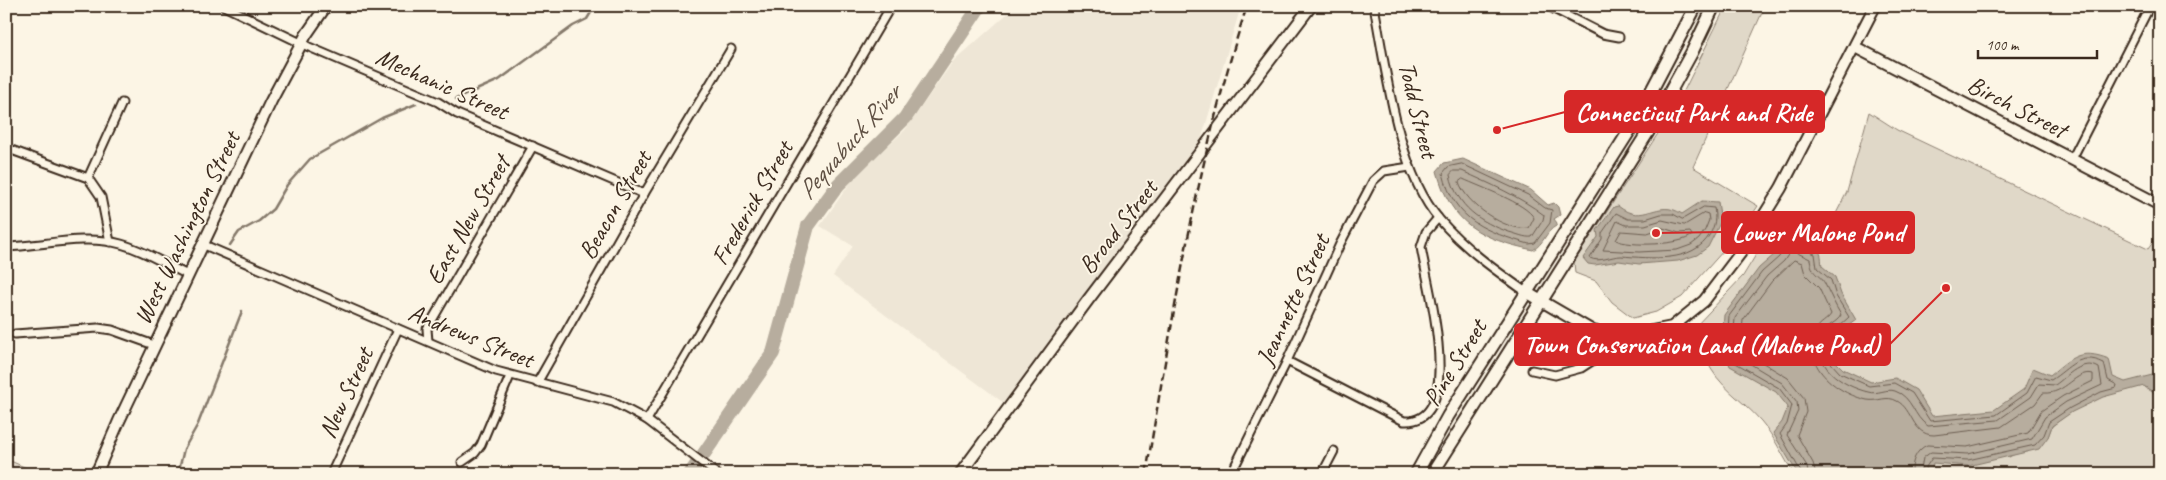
<svg xmlns="http://www.w3.org/2000/svg" width="2166" height="480" font-family="Caveat,sans-serif">
<style>
.built{fill:#eee6d6}
.green{fill:#e0d8c8;stroke:#8e8173;fill-rule:evenodd}
.water{fill:#b7ad9e;stroke:#85796b}
.lines{fill:none;stroke-linecap:round;stroke-linejoin:round}
.shore{stroke:#6d5e51;stroke-width:1}
.stream{stroke:#85796b;stroke-width:2.5}
.river{stroke:#b7ad9e;stroke-width:14}
.minor-casing{stroke:#3b2a1e;stroke-width:11}
.secondary-casing{stroke:#3b2a1e;stroke-width:14}
.trunk-casing{stroke:#3b2a1e;stroke-width:15}
.minor{stroke:#fcf5e5;stroke-width:7}
.secondary{stroke:#fcf5e5;stroke-width:10}
.trunk{stroke:#fcf5e5;stroke-width:11}
.rail{stroke:#3b2a1e;stroke-width:2.5;stroke-dasharray:8 4;stroke-linecap:butt}
.labels{text-anchor:middle;dominant-baseline:central;stroke-width:4;stroke-linejoin:round;paint-order:stroke}
.street-label{font-size:25px;fill:#3b2a1e;stroke:#fcf5e5}
.water-label{font-size:26px;font-style:italic;fill:#605144;stroke:#fcf5e5}
.leader{fill:none;stroke:#d62828;stroke-width:2}
.callout-dot{fill:#d62828;stroke:#fcf5e5;stroke-width:2}
.callout{fill:#d62828;stroke:#d62828;stroke-width:2}
.callout-label{font-size:26px;text-anchor:middle;font-weight:bold;fill:#fff}
</style>
<rect width="100%" height="100%" fill="#fcf5e5"/>
<filter id="ink" filterUnits="userSpaceOnUse"><feTurbulence type="fractalNoise" baseFrequency=".02" numOctaves="2"/><feDisplacementMap in="SourceGraphic" scale="10" xChannelSelector="R" yChannelSelector="G"/><feConvolveMatrix kernelMatrix="1 2 1 2 8 2 1 2 1" color-interpolation-filters="sRGB"/></filter>
<g filter="url(#ink)">
<path class="built" d="M1016,6H1241L1202,137L1004,403L833,276L853,246L820,226L855,176L905,130L952,63Z"/>
<g class="green">
<path d="M1726,6H1765L1693,167L1758,206L1741,231L1682,297L1656,312L1633,318L1612,302L1596,281L1575,273L1574,262L1678,103Z"/>
<path d="M1869,112L1897,130L2148,249L2160,233V387H2145L2160,397V474H1794C1783,457 1774,436 1761,421C1742,399 1718,387 1706,359L1716,348L1694,328L1743,276L1770,232L1796,223L1806,222L1818,249L1847,192ZM2064,417L2052,426L2048,437L2009,457Z"/>
<path d="M6,459L31,470L29,474H6Z"/>
</g>
<g class="water">
<path d="M1463,159L1531,190L1548,205L1554,203L1558,207L1560,215L1554,219L1557,223L1556,226C1545,232 1544,244 1533,250C1482,239 1451,225 1437,171L1444,163Z"/>
<path d="M1702,201L1718,202L1721,221L1708,247L1697,255L1678,261L1639,264L1619,261L1595,265L1588,264L1583,258L1598,237L1597,230L1614,207L1618,206C1644,227 1657,197 1682,214Z"/>
<path d="M1783,237C1792,238 1817,245 1820,253C1822,257 1821,262 1822,266L1835,277L1841,294L1856,320L1833,337L1831,348L1834,360L1843,369L1871,382L1895,378L1916,390L1932,416L1994,410L2024,389L2033,368L2050,375C2072,357 2080,348 2109,359L2113,377L2125,382L2160,373V397L2144,386L2103,397L2072,412L2052,426L2048,437L2039,449L1968,466L1933,463L1931,474H1798L1773,433L1782,422L1788,407L1776,392L1730,366L1722,345L1724,315L1759,268L1775,254Z"/>
</g>
<g class="lines">
<g class="shore">
<path d="M1462,164L1528,195L1545,208L1552,210L1550,223L1535,243L1529,244C1487,232 1454,221 1443,173L1448,167Z"/>
<path d="M1454,171H1462C1490,184 1519,196 1544,215L1543,220L1532,237C1525,238 1517,234 1509,232C1480,222 1457,207 1450,175Z"/>
<path d="M1463,179C1480,187 1526,203 1534,218L1529,228C1506,232 1466,204 1459,182Z"/>
<path d="M1704,207L1714,208C1716,218 1715,225 1710,234C1693,264 1650,258 1621,256C1611,256 1599,263 1590,258L1602,239V233L1616,213L1628,219H1645L1661,214H1673L1682,219Z"/>
<path d="M1705,213L1708,214L1709,220L1705,230L1699,239L1691,245L1677,250L1639,252L1603,250L1617,221L1626,225H1645L1662,220L1684,225Z"/>
<path d="M1663,228L1679,233L1690,232L1692,235C1683,245 1628,247 1616,240L1621,231L1647,233Z"/>
<path d="M1802,474L1780,434L1787,424L1792,405L1779,388L1734,362L1727,344L1729,316L1762,272L1779,257L1787,242L1815,254L1817,268L1831,280L1836,296L1849,317L1828,336L1826,348L1831,363L1840,373L1869,386L1894,383L1912,393L1930,421L1996,415L2027,393L2036,376L2051,380C2070,368 2079,351 2104,363L2108,380L2117,385L2116,388L2101,392L2070,408L2049,422L2044,435L2035,445L1968,460L1932,458L1926,467V474"/>
<path d="M1808,474L1807,466L1787,435L1798,411L1797,402L1782,383L1739,357L1733,343L1735,318L1767,276L1784,261L1791,250L1810,259C1813,279 1820,272 1826,286C1831,296 1835,305 1841,315C1837,323 1826,325 1822,334C1810,365 1842,386 1868,392C1877,395 1887,388 1895,391C1913,397 1913,417 1928,426L1998,420L2031,397L2039,384L2055,385C2068,376 2082,358 2099,368L2102,385L2066,402L2045,417L2032,439L1968,454L1931,452L1923,458L1920,474"/>
<path d="M1816,474L1813,463L1797,435L1806,412L1804,398L1788,378L1745,352L1741,342L1743,320L1772,281L1794,260L1802,263L1805,274L1819,288L1831,314C1828,320 1819,323 1816,330C1800,365 1836,393 1867,400C1878,402 1887,395 1897,401C1913,409 1912,435 1934,435L2001,427L2035,404L2043,393C2066,395 2076,369 2093,374V381L2063,396L2041,411L2028,433L1967,447L1927,445C1916,450 1911,462 1912,474"/>
</g>
<g class="stream">
<path d="M456,99L499,80L573,26L587,19L595,6"/>
<path d="M230,245L239,232L259,221L273,209L287,185L310,159L382,118L416,104"/>
<path d="M178,474L184,449L198,424L242,311"/>
</g>
<path class="river" d="M690,474L773,353L808,226L838,185L905,118L980,6"/>
<g class="minor-casing">
<g id="minor">
<path d="M224,6L309,47L438,102L457,114L644,194"/>
<path d="M1374,6C1386,69 1397,170 1439,219C1464,248 1495,270 1526,292"/>
<path d="M1548,6L1603,34L1619,37"/>
<path d="M6,148L88,178L101,197L110,242"/>
<path d="M2072,159L2150,6"/>
<path d="M88,178L122,103"/>
<path d="M202,244L496,371L613,402L647,420L717,474"/>
<path d="M6,247C43,246 84,234 121,244C144,250 166,265 188,275"/>
<path d="M15,334L98,328L112,330L154,345"/>
<path d="M428,341L427,329L533,146"/>
<path d="M1287,361L1404,421C1468,424 1426,281 1421,247L1426,232L1438,218"/>
<path d="M1532,370L1555,375L1581,368L1595,359L1606,334"/>
<path d="M537,383L644,194L731,49"/>
<path d="M647,420L891,6"/>
<path d="M462,462L475,453L481,445L510,376"/>
<path d="M331,474L398,329"/>
<path d="M1231,474L1287,361L1340,244L1373,181L1384,171L1410,167"/>
<path d="M1322,474L1334,451"/>
</g>
</g>
<g class="secondary-casing">
<g id="secondary">
<path d="M1855,47L2160,205"/>
<path d="M1526,292L1593,331L1622,337L1672,327L1704,301L1742,251L1781,188L1875,6"/>
<path d="M96,474L119,421L271,101L306,35L326,6"/>
<path d="M960,474L1088,300L1311,6"/>
</g>
</g>
<g class="trunk-casing">
<g id="trunk">
<path d="M1416,474L1448,416L1635,122L1696,6"/>
<path d="M1432,474L1648,132L1692,52L1714,6"/>
</g>
</g>
<use href="#minor" class="minor"/>
<use href="#secondary" class="secondary"/>
<use href="#trunk" class="trunk"/>
<path class="rail" d="M1146,474C1173,316 1197,159 1247,6"/>
</g>
</g>
<g class="labels">
<g class="street-label">
<text transform="translate(442 84) rotate(24)">Mechanic Street</text>
<text transform="translate(2017 107) rotate(27)">Birch Street</text>
<text transform="translate(1418 110) rotate(76)">Todd Street</text>
<text transform="translate(752 203) rotate(-60)">Frederick Street</text>
<text transform="translate(615 205) rotate(-60)">Beacon Street</text>
<text transform="translate(468 220) rotate(-60)">East New Street</text>
<text transform="translate(1118 227) rotate(-52)">Broad Street</text>
<text transform="translate(187 228) rotate(-64)">West Washington Street</text>
<text transform="translate(1293 300) rotate(-65)">Jeannette Street</text>
<text transform="translate(471 336) rotate(22)">Andrews Street</text>
<text transform="translate(1455 363) rotate(-58)">Pine Street</text>
<text transform="translate(346 393) rotate(-65)">New Street</text>
</g>
<g class="water-label">
<text transform="translate(849 142) rotate(-49)">Pequabuck River</text>
</g>
</g>
<path class="leader" d="M1497 130L1565 112M1656 233L1722 232M1946 288L1890 344"/>
<g class="callout-dot">
<circle cx="1497" cy="130" r="5"/>
<circle cx="1656" cy="233" r="5"/>
<circle cx="1946" cy="288" r="5"/>
</g>
<g class="callout">
<rect x="1565" y="91" width="259" height="41" rx="5"/>
<rect x="1722" y="212" width="192" height="41" rx="5"/>
<rect x="1515" y="324" width="375" height="41" rx="5"/>
</g>
<g class="callout-label">
<text x="1694" y="121">Connecticut Park and Ride</text>
<text x="1818" y="241">Lower Malone Pond</text>
<text x="1702" y="353">Town Conservation Land (Malone Pond)</text>
</g>
<rect width="2166" height="480" fill="none" stroke="#fcf5e5" stroke-width="25"/>
<rect x="12" y="12" width="2141" height="455" fill="none" stroke="#3b2a1e" stroke-width="2" filter="url(#ink)"/>
<path d="M1978 50v8h119v-8" fill="none" stroke="#3b2a1e" stroke-width="2.5"/>
<text x="1986" y="50" font-size="15" fill="#3b2a1e" stroke="#fcf5e5" stroke-width="4" paint-order="stroke">100 m</text>
</svg>
